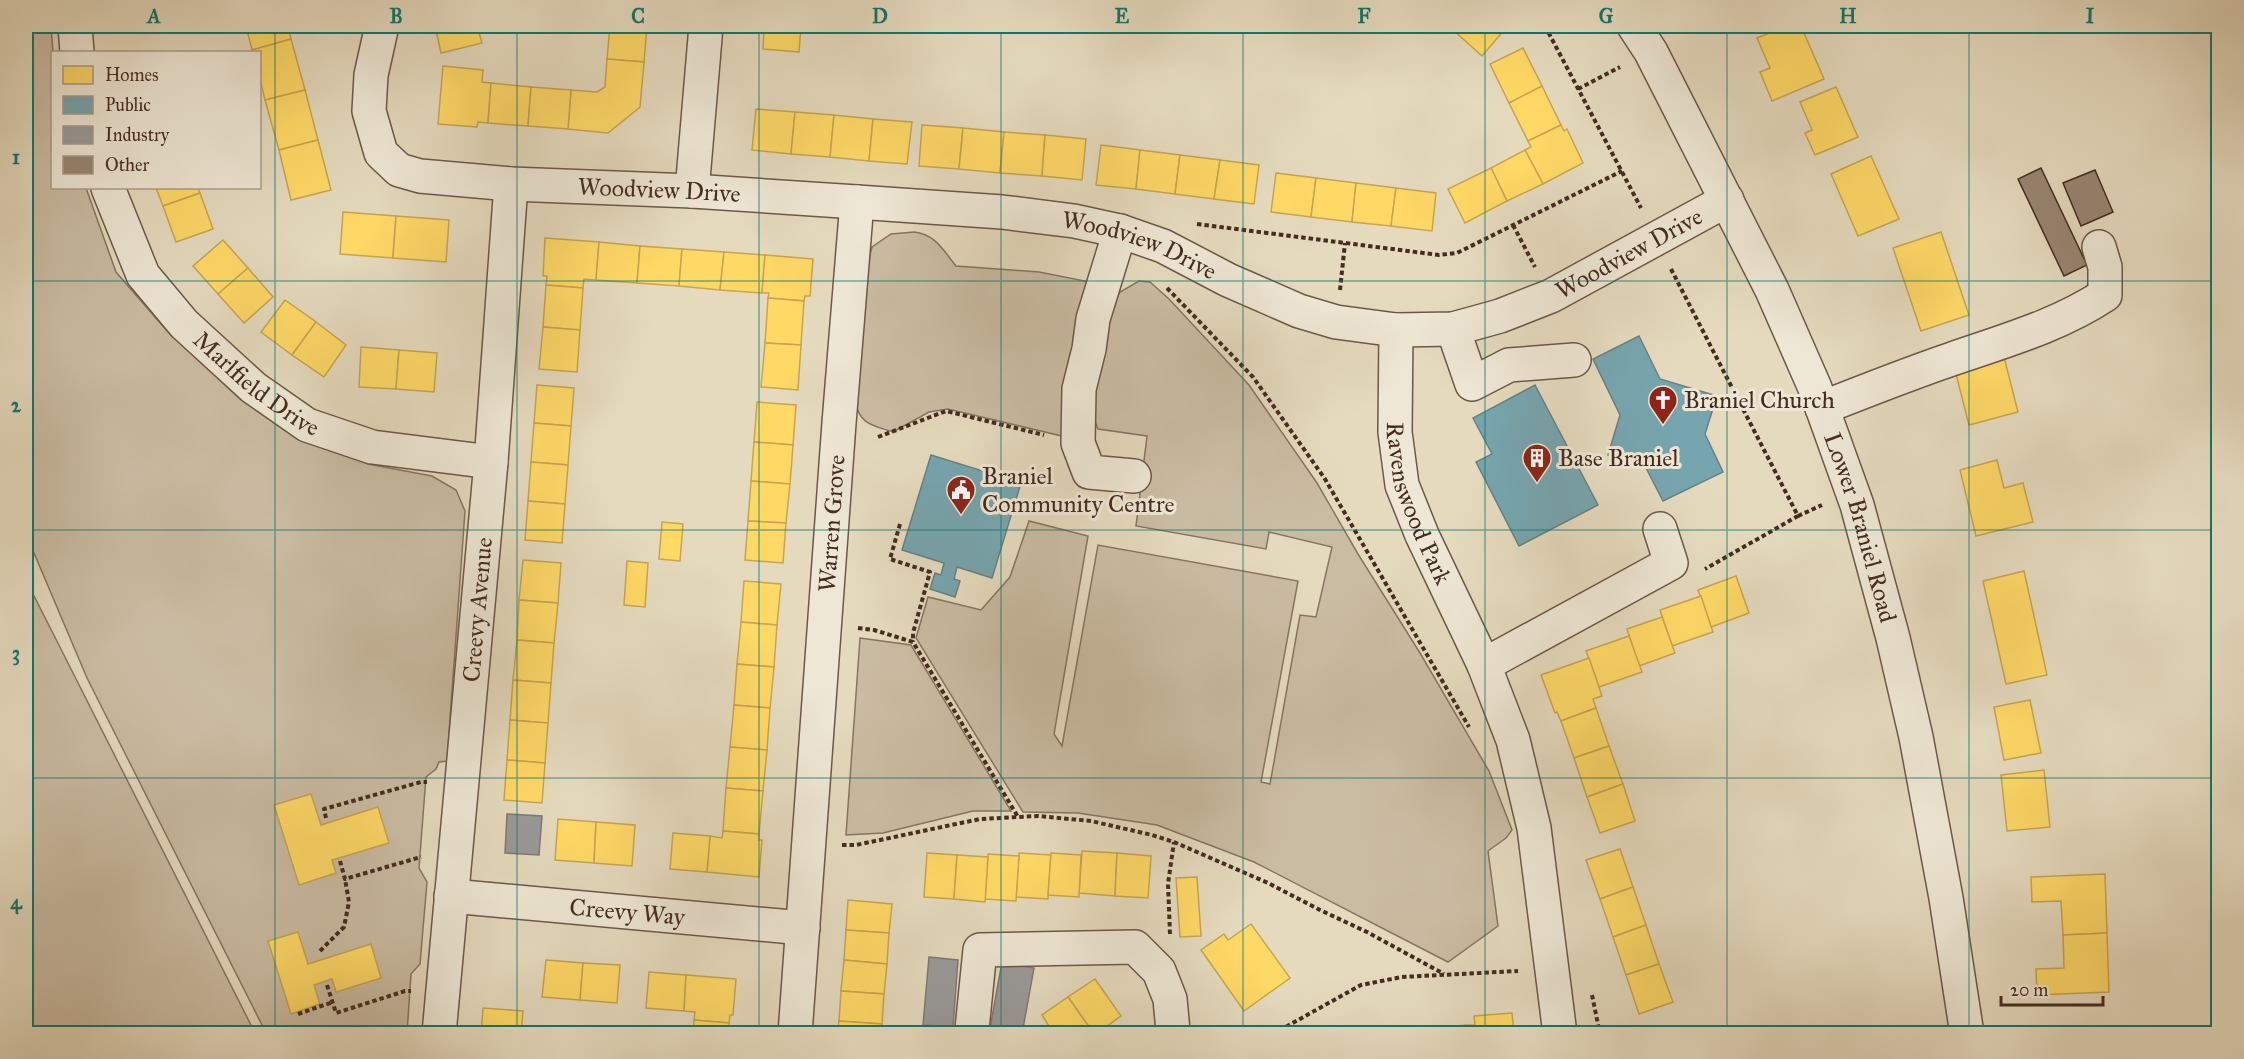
<svg xmlns="http://www.w3.org/2000/svg" width="2244" height="1059" font-family="'IM FELL Great Primer',serif">
<style>
.green{fill:#cabca3;stroke:#887462;stroke-width:1.5}
.homes{fill:#ffd966;stroke:#c7a551;stroke-width:1.5}
.public{fill:#76a5af;stroke:#678184;stroke-width:1.5}
.industry{fill:#999;stroke:#807875;stroke-width:1.5}
.building{fill:#988673;stroke:#452c21;stroke-width:1.5}
.lines{fill:none;stroke-linecap:round;stroke-linejoin:round}
.minor-casing{stroke:#6d5848;stroke-width:36}
.path{stroke:#452c21;stroke-width:4;stroke-dasharray:4.5 3;stroke-linecap:butt}
.minor{stroke:#eee7d5;stroke-width:33}
.grid{fill:none;stroke:#0f766e;stroke-width:1.5;stroke-opacity:0.55}
.labels{text-anchor:middle;dominant-baseline:central;stroke-width:6;stroke-linejoin:round;paint-order:stroke}
.street-label{font-size:24px;fill:#452c21;stroke:#eee7d5}
.poi-label{font-size:24px;fill:#452c21;stroke:#eee7d5;text-anchor:start}
.neatline{fill:none;stroke:#0f766e;stroke-width:2}
.grid-label{font-size:20px;text-anchor:middle;font-weight:bold;fill:#0f766e}
</style>
<rect width="100%" height="100%" fill="#e5dabe"/>
<filter id="stains"><feTurbulence type="fractalNoise" baseFrequency=".00333" numOctaves="4"/><feColorMatrix values="0 0 0 0 .2 0 0 0 0 .09 0 0 0 0 .02 0 0 0 .5 -.17"/></filter>
<radialGradient id="worn" r=".72"><stop offset=".6" stop-color="#630" stop-opacity="0"/><stop offset="1" stop-color="#630" stop-opacity=".3"/></radialGradient>
<g class="green">
<path d="M26,26H51L53,52L52,188H86L116,272L168,332L241,400L300,434L368,464L432,476L456,490L465,511L447,761L439,762L436,769L426,777L419,868L427,882L420,964L411,974L407,1033H266L87,678L26,534Z"/>
<path d="M914,232C935,234 943,250 956,266L1039,272L1090,282L1066,437L948,409L929,412L893,432C872,425 860,425 855,401L866,271L872,247L891,234Z"/>
<path d="M1139,281L1150,282L1169,299L1249,385L1317,483L1358,554L1420,653L1489,771L1512,830L1506,838L1488,851L1498,926L1448,962L1254,862L1157,825L1078,813L1023,812L916,638L928,597L981,610L1010,577L1029,521L1088,536L1054,734L1062,746L1098,545L1298,581L1261,782L1270,784L1300,615L1316,617L1332,547L1269,532L1266,549L1136,526L1147,436L1098,429L1086,399L1110,307L1120,292Z"/>
<path d="M26,580L255,1033H26Z"/>
<path d="M860,638L911,645L1011,811H973L883,833L846,835Z"/>
</g>
<g class="homes">
<path d="M119,26H158L159,30L119,33Z"/>
<path d="M246,26H288L291,39L252,50Z"/>
<path d="M435,26H477L482,43L441,53Z"/>
<path d="M610,26H647L644,62L607,59Z"/>
<path d="M764,26H801L799,52L763,49Z"/>
<path d="M1457,26H1503L1506,28L1482,56L1453,30Z"/>
<path d="M1787,26H1801L1824,79L1772,101L1760,72L1770,68L1757,38Z"/>
<path d="M291,39L305,90L265,100L260,79V52H253L252,50Z"/>
<path d="M1523,48L1542,86L1509,103L1490,64Z"/>
<path d="M607,59L644,62L640,107L608,133L568,129L571,90L597,92L605,87Z"/>
<path d="M443,66L483,70L482,82L491,83L488,123L478,122L477,127L438,124Z"/>
<path d="M491,83L531,87L528,126L488,123Z"/>
<path d="M1542,86L1561,125L1528,141L1509,103Z"/>
<path d="M531,87L571,90L568,129L528,126Z"/>
<path d="M1836,87L1858,137L1815,155L1805,133L1812,130L1800,102Z"/>
<path d="M305,90L318,140L279,150L265,100Z"/>
<path d="M756,109L795,112L791,154L752,150Z"/>
<path d="M795,112L834,115L830,157L791,154Z"/>
<path d="M834,115L873,119L869,161L830,157Z"/>
<path d="M873,119L912,122L907,164L869,161Z"/>
<path d="M922,125L963,128L959,169L919,166Z"/>
<path d="M1561,125L1564,131L1567,129L1583,163L1543,184L1525,150L1531,147L1528,141Z"/>
<path d="M963,128L1004,132L1000,173L959,169Z"/>
<path d="M1004,132L1045,135L1042,176L1000,173Z"/>
<path d="M1045,135L1086,139L1082,180L1042,176Z"/>
<path d="M318,140L331,190L291,200L279,150Z"/>
<path d="M1101,145L1140,150L1136,189L1096,185Z"/>
<path d="M1140,150L1180,155L1175,194L1136,189Z"/>
<path d="M1525,150L1543,184L1507,201L1491,168Z"/>
<path d="M1180,155L1220,160L1214,199L1175,194Z"/>
<path d="M1871,156L1899,219L1858,236L1831,174Z"/>
<path d="M1220,160L1259,165L1254,204L1214,199Z"/>
<path d="M1491,168L1507,201L1465,223L1448,189Z"/>
<path d="M1276,173L1316,178L1311,217L1271,212Z"/>
<path d="M1316,178L1356,183L1352,222L1311,217Z"/>
<path d="M1356,183L1396,188L1391,226L1352,222Z"/>
<path d="M156,188H198L200,193L163,206Z"/>
<path d="M1396,188L1436,193L1432,231L1391,226Z"/>
<path d="M200,193L213,229L176,242L163,206Z"/>
<path d="M343,212L396,216L393,258L340,254Z"/>
<path d="M396,216L449,220L446,262L393,258Z"/>
<path d="M1941,232L1969,315L1921,331L1893,248Z"/>
<path d="M545,238L599,242L596,280L584,279L583,288L546,285L547,276H543Z"/>
<path d="M223,240L248,268L218,294L193,266Z"/>
<path d="M599,242L640,246L637,283L596,280Z"/>
<path d="M640,246L682,249L679,286L637,283Z"/>
<path d="M682,249L724,252L720,290L679,286Z"/>
<path d="M724,252L765,255L762,293L720,290Z"/>
<path d="M765,255L813,259L810,296H805L804,301L768,298L769,293H762Z"/>
<path d="M248,268L273,297L244,323L218,294Z"/>
<path d="M546,285L583,288L580,330L543,327Z"/>
<path d="M768,298L804,301L801,345L765,343Z"/>
<path d="M285,300L316,322L292,355L261,332Z"/>
<path d="M316,322L346,345L324,377L292,355Z"/>
<path d="M543,327L580,330L577,372L539,369Z"/>
<path d="M765,343L801,345L798,390L761,387Z"/>
<path d="M361,347L399,350L396,389L359,387Z"/>
<path d="M399,350L437,353L434,392L396,389Z"/>
<path d="M2004,357L2018,412L1969,425L1955,370Z"/>
<path d="M537,385L574,388L571,426L534,423Z"/>
<path d="M757,402L796,405L793,445L754,442Z"/>
<path d="M534,423L571,426L568,465L531,462Z"/>
<path d="M754,442L793,445L790,484L751,481Z"/>
<path d="M1997,460L2004,488L2023,483L2033,522L1976,536L1960,470Z"/>
<path d="M531,462L568,465L565,504L528,501Z"/>
<path d="M751,481L790,484L786,523L748,521Z"/>
<path d="M528,501L565,504L562,543L525,540Z"/>
<path d="M748,521L786,523L783,563L745,560Z"/>
<path d="M662,522L683,524L680,561L659,559Z"/>
<path d="M523,560L561,563L558,603L519,600Z"/>
<path d="M627,561L648,563L645,607L624,605Z"/>
<path d="M2024,571L2047,675L2006,684L1983,581Z"/>
<path d="M1736,576L1749,613L1711,627L1698,590Z"/>
<path d="M744,581L781,584L777,625L741,622Z"/>
<path d="M1701,596L1713,632L1672,646L1660,610Z"/>
<path d="M519,600L558,603L554,643L517,640Z"/>
<path d="M1662,617L1675,653L1639,666L1627,629Z"/>
<path d="M741,622L777,625L774,667L737,664Z"/>
<path d="M1629,636L1642,672L1599,687L1586,651Z"/>
<path d="M517,640L554,643L551,683L513,680Z"/>
<path d="M1589,658L1602,696L1593,699L1596,708L1561,721L1557,712L1555,713L1541,675Z"/>
<path d="M737,664L774,667L770,708L734,705Z"/>
<path d="M513,680L551,683L548,723L510,720Z"/>
<path d="M2030,700L2041,753L2004,760L1994,707Z"/>
<path d="M734,705L770,708L767,750L730,747Z"/>
<path d="M1596,708L1609,746L1574,758L1561,721Z"/>
<path d="M510,720L548,723L545,763L507,760Z"/>
<path d="M1609,746L1623,784L1587,797L1574,758Z"/>
<path d="M730,747L767,750L763,791L726,788Z"/>
<path d="M507,760L545,763L542,803L504,800Z"/>
<path d="M2044,770L2050,827L2007,831L2001,775Z"/>
<path d="M1623,784L1635,821L1600,833L1587,797Z"/>
<path d="M726,788L763,791L759,834L723,831Z"/>
<path d="M311,794L321,825L378,807L389,843L332,860L336,873L299,885L274,805Z"/>
<path d="M558,819L596,822L594,863L555,860Z"/>
<path d="M596,822L635,825L632,866L594,863Z"/>
<path d="M723,831L759,834V840H762L759,877L707,872L710,836L722,838Z"/>
<path d="M673,833L710,836L707,872L670,869Z"/>
<path d="M1620,849L1633,887L1600,899L1586,860Z"/>
<path d="M1082,851L1117,853L1115,896L1079,893Z"/>
<path d="M927,853L957,855L954,899L924,897Z"/>
<path d="M1019,853L1051,855L1048,899L1016,897Z"/>
<path d="M1051,853L1081,855L1079,897L1048,895Z"/>
<path d="M1117,853L1151,856L1148,898L1115,896Z"/>
<path d="M988,854L1019,856L1016,901L985,899Z"/>
<path d="M957,855L988,857L985,902L954,899Z"/>
<path d="M2105,874L2107,933L2063,935L2061,901L2032,902L2031,877Z"/>
<path d="M1197,877L1201,936L1180,937L1176,878Z"/>
<path d="M1633,887L1646,925L1613,937L1600,899Z"/>
<path d="M848,900L892,904L889,933L846,930Z"/>
<path d="M1251,924L1290,978L1244,1011L1201,950L1224,934L1228,940Z"/>
<path d="M1646,925L1659,964L1626,975L1613,937Z"/>
<path d="M846,930L889,933L887,964L844,960Z"/>
<path d="M298,932L308,964L371,944L381,978L336,992L332,979L314,985L320,1004L291,1014L268,941Z"/>
<path d="M2107,933L2109,992L2037,995L2036,969L2064,968L2063,935Z"/>
<path d="M546,960L583,963L580,1000L542,997Z"/>
<path d="M844,960L887,964L884,994L841,991Z"/>
<path d="M583,963L620,965L617,1003L580,1000Z"/>
<path d="M1659,964L1673,1002L1639,1014L1626,975Z"/>
<path d="M649,972L686,975L684,1011L646,1008Z"/>
<path d="M686,975L736,979L733,1015H730L729,1023L694,1020L695,1012L684,1011Z"/>
<path d="M1095,979L1121,1016L1096,1034H1094L1068,997Z"/>
<path d="M841,991L884,994L882,1024L839,1021Z"/>
<path d="M1068,997L1094,1034H1054L1042,1015Z"/>
<path d="M483,1008L523,1011L521,1034H481Z"/>
<path d="M1512,1013L1514,1034H1466V1025H1475L1474,1016Z"/>
<path d="M694,1020L729,1023V1034H693Z"/>
<path d="M839,1021L882,1024L881,1034H837Z"/>
<path d="M1466,1025V1034H1422L1421,1029Z"/>
<path d="M1421,1029L1422,1034H1383V1031Z"/>
</g>
<g class="public">
<path d="M1639,336L1660,379L1717,396L1705,434L1723,472L1663,501L1646,468L1608,455L1620,415L1593,359Z"/>
<path d="M1535,385L1598,505L1519,546L1476,462L1492,454L1473,418Z"/>
<path d="M931,455L1021,483L992,578L957,567L954,579L960,581L955,597L930,589L935,573L941,575L944,563L902,550Z"/>
</g>
<g class="industry">
<path d="M507,814L542,816L539,855L505,853Z"/>
<path d="M929,957L958,960L953,1027L923,1025Z"/>
<path d="M1002,962L1034,968L1022,1034H989Z"/>
</g>
<g class="building">
<path d="M2041,168L2087,265L2064,276L2018,179Z"/>
<path d="M2095,170L2113,212L2081,226L2063,183Z"/>
</g>
<g class="lines">
<g class="minor-casing">
<g id="minor">
<path d="M75,26L77,52"/>
<path id="s1" d="M1634,26L1651,52L1772,290L1815,388L1857,505L1893,638L1916,737L1946,898L1967,1034"/>
<path id="s2" d="M381,30L371,75L369,111L381,153L399,170L420,176L511,184L692,191L857,202L1002,212L1074,221L1120,231L1163,246L1228,280L1299,311L1336,322L1396,330L1453,329L1500,316L1551,296L1727,200"/>
<path id="s3" d="M108,188L143,275L184,324L254,388L307,425L372,447L491,462"/>
<path d="M692,191L706,26"/>
<path d="M1120,231L1093,319L1089,349L1079,389L1078,443L1089,472L1134,476"/>
<path d="M1453,329L1472,384L1509,365L1574,360"/>
<path id="s4" d="M1396,330L1395,432L1402,485L1422,535L1484,665L1513,740L1534,828L1560,1034"/>
<path d="M1822,408C1865,391 1908,374 1952,359C2004,341 2058,326 2105,295V267L2099,247"/>
<path d="M1484,665L1671,563L1660,529"/>
<path id="s5" d="M451,896L803,928"/>
<path d="M972,1029L980,950L1135,947L1159,971L1170,999L1173,1031"/>
<path id="s6" d="M439,1034L491,462L511,184"/>
<path id="s7" d="M795,1034L839,423L857,202"/>
</g>
</g>
<g class="path">
<path d="M1545,26L1641,208"/>
<path d="M1578,89L1620,67"/>
<path d="M1197,224L1439,255L1457,253L1622,171"/>
<path d="M1513,225L1535,267"/>
<path d="M1671,269L1798,516L1705,569"/>
<path d="M1167,288L1253,377L1325,479L1469,727"/>
<path d="M1340,290L1345,243"/>
<path d="M878,437L946,411L1044,435"/>
<path d="M1798,516L1822,505"/>
<path d="M900,524L890,559L930,572L913,633V642"/>
<path d="M858,628L874,630L913,642L1018,817"/>
<path d="M326,818L324,809L421,782H427"/>
<path d="M842,845H856L980,819L1038,816L1091,821L1152,835L1174,842L1268,883L1320,910L1367,932L1444,974"/>
<path d="M340,861L345,879L421,857"/>
<path d="M1170,934L1168,884L1174,842"/>
<path d="M320,951L344,927L349,902L345,879"/>
<path d="M327,985L336,1013L405,991H411"/>
<path d="M1592,995L1600,1034"/>
<path d="M298,1014L333,1002"/>
<path d="M1273,1034L1361,985L1402,977L1518,971"/>
</g>
<use href="#minor" class="minor"/>
</g>
<path class="grid" d="M275,26V1034M517,26V1034M759,26V1034M1001,26V1034M1243,26V1034M1485,26V1034M1727,26V1034M1969,26V1034M26,281H2218M26,530H2218M26,778H2218"/>
<defs>
<g id="church-pin" transform="scale(1.5)"><path d="M0 17L-7.5 6A9.5 9.5 0 1 1 7.5 6Z" fill="#8f2418" stroke="#eee7d5"/><path d="M-1.2-6h2.4v3.5h3.3v2.4h-3.3V6h-2.4V-.1h-3.3v-2.4h3.3Z" fill="#fff"/></g>
<g id="building-pin" transform="scale(1.5)"><path d="M0 17L-7.5 6A9.5 9.5 0 1 1 7.5 6Z" fill="#8f2418" stroke="#eee7d5"/><path d="M-4-6H4V6H1V3H-1V6H-4ZM-2.5-4.3h1.7v1.8h-1.7ZM.8-4.3h1.7v1.8H.8ZM-2.5-1h1.7V.8h-1.7ZM.8-1h1.7V.8H.8Z" fill="#fff"/></g>
<g id="civic-pin" transform="scale(1.5)"><path d="M0 17L-7.5 6A9.5 9.5 0 1 1 7.5 6Z" fill="#8f2418" stroke="#eee7d5"/><path d="M-.6-6.5H3V-4.5H.6V-3L4-1V1h2V6H-6V1h2V-1L-.6-3ZM-1.2 2.5V6h2.4V2.5Z" fill="#fff"/></g>
</defs>
<g fill-rule="evenodd">
<use href="#church-pin" x="1663" y="400"/>
<use href="#building-pin" x="1537" y="458"/>
<use href="#civic-pin" x="961" y="490"/>
</g>
<g class="labels">
<g class="street-label">
<text stroke="none"><textPath href="#s2" startOffset="412">Woodview Drive</textPath></text>
<text stroke="none"><textPath href="#s2" startOffset="898">Woodview Drive</textPath></text>
<text stroke="none"><textPath href="#s2" startOffset="1420">Woodview Drive</textPath></text>
<text stroke="none"><textPath href="#s3" startOffset="252">Marlfield Drive</textPath></text>
<text stroke="none"><textPath href="#s4" startOffset="177">Ravenswood Park</textPath></text>
<text stroke="none"><textPath href="#s7" startOffset="512">Warren Grove</textPath></text>
<text stroke="none"><textPath href="#s1" startOffset="552">Lower Braniel Road</textPath></text>
<text stroke="none"><textPath href="#s6" startOffset="426">Creevy Avenue</textPath></text>
<text stroke="none"><textPath href="#s5" startOffset="177">Creevy Way</textPath></text>
</g>
<g class="poi-label">
<text x="1684" y="400">Braniel Church</text>
<text x="1558" y="458">Base Braniel</text>
<text x="982" y="476">Braniel<tspan x="982" dy="28">Community Centre</tspan></text>
</g>
</g>
<rect width="2244" height="1059" fill="none" stroke="#e5dabe" stroke-width="66"/>
<rect x="51" y="51" width="210" height="138" fill="#eee7d5" stroke="#aa9c8d" stroke-width="1.5"/>
<rect x="63" y="66" width="30" height="18" fill="#ffd966" stroke="#aa9c8d" stroke-width="1.5"/>
<text x="105" y="81" font-size="18" fill="#452c21">Homes</text>
<rect x="63" y="96" width="30" height="18" fill="#76a5af" stroke="#aa9c8d" stroke-width="1.5"/>
<text x="105" y="111" font-size="18" fill="#452c21">Public</text>
<rect x="63" y="126" width="30" height="18" fill="#999999" stroke="#aa9c8d" stroke-width="1.5"/>
<text x="105" y="141" font-size="18" fill="#452c21">Industry</text>
<rect x="63" y="156" width="30" height="18" fill="#988673" stroke="#aa9c8d" stroke-width="1.5"/>
<text x="105" y="171" font-size="18" fill="#452c21">Other</text>
<path d="M2001 996v9h102v-9" fill="none" stroke="#452c21" stroke-width="3"/>
<text x="2010" y="996" font-size="18" fill="#452c21" stroke="#eee7d5" stroke-width="4.5" paint-order="stroke">20 m</text>
<rect x="33" y="33" width="2178" height="993" class="neatline"/>
<g class="grid-label">
<text x="154" y="23">A</text>
<text x="396" y="23">B</text>
<text x="638" y="23">C</text>
<text x="880" y="23">D</text>
<text x="1122" y="23">E</text>
<text x="1364" y="23">F</text>
<text x="1606" y="23">G</text>
<text x="1848" y="23">H</text>
<text x="2090" y="23">I</text>
<text x="16" y="164">1</text>
<text x="16" y="412">2</text>
<text x="16" y="660">3</text>
<text x="16" y="909">4</text>
</g>
<rect width="100%" height="100%" filter="url(#stains)"/>
<rect width="100%" height="100%" fill="url(#worn)"/>
</svg>
